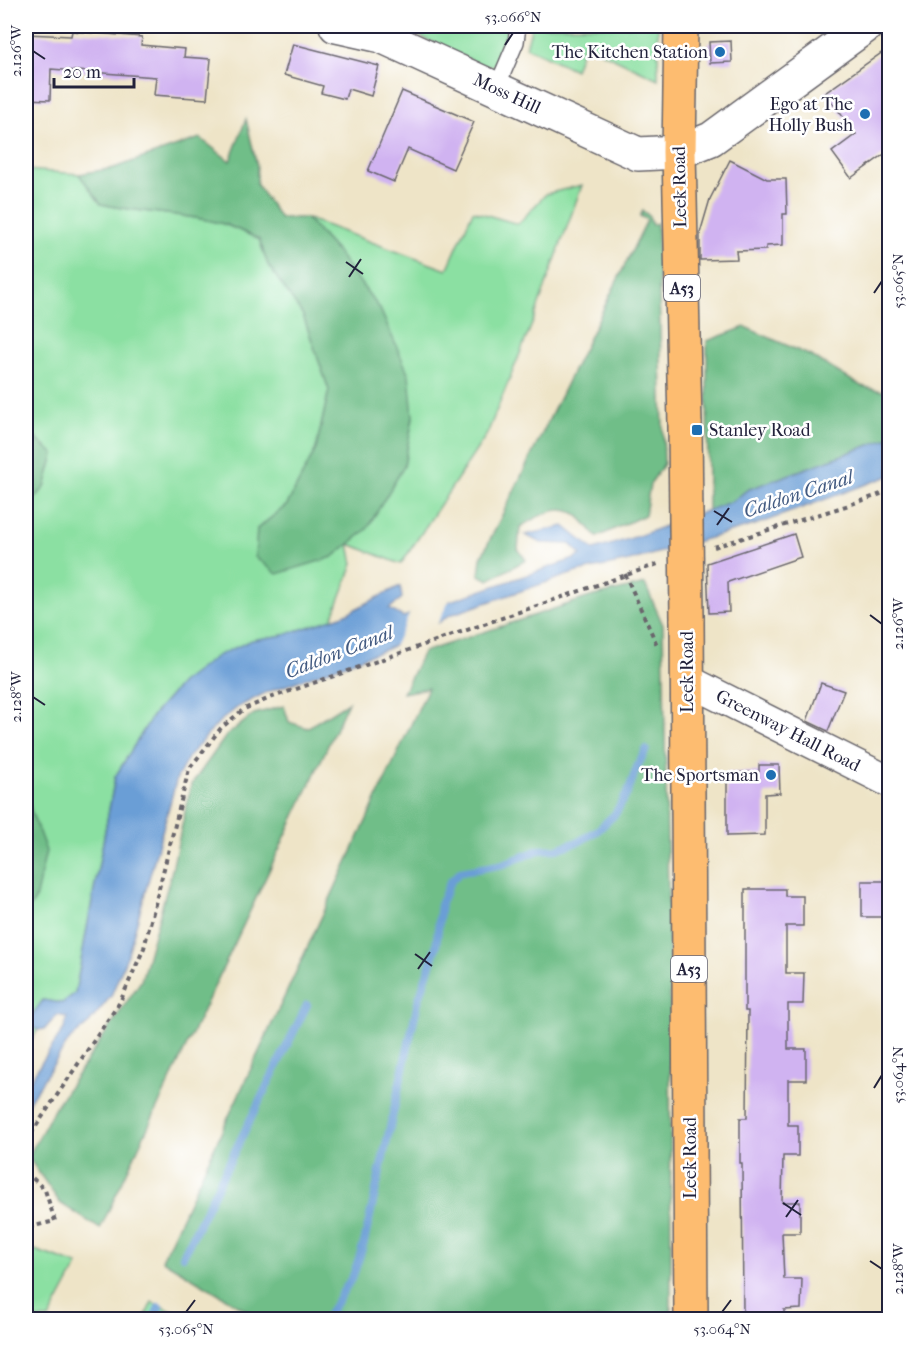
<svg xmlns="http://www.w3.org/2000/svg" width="915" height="1345" font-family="'IM FELL French Canon',serif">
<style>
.green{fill:#8be0a2;stroke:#56816e;stroke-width:1.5}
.forest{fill:#70be88;stroke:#497062;stroke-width:1.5}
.water{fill:#6a9ed6;stroke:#466088;stroke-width:1.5}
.pier{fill:#eee4c7}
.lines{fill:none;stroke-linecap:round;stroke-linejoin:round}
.stream{stroke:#6a9ed6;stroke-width:8}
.building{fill:#d0b3f1}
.service-casing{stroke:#69666c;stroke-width:18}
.minor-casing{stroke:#69666c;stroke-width:33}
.tertiary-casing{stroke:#69666c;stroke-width:36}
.trunk-casing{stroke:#69666c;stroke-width:36}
.path{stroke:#69666c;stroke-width:4;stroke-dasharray:4.5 4.5;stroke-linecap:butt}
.service{stroke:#fff;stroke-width:15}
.minor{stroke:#fff;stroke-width:30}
.tertiary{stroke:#fff;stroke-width:33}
.trunk{stroke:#fdbc6f;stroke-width:33}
.trunk-bridge-casing{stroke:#69666c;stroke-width:36;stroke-linecap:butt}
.trunk-bridge{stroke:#fdbc6f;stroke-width:33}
.ticks{fill:none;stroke:#22223b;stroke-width:2}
.poi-dot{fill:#1f6fb2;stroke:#fff;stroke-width:2}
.labels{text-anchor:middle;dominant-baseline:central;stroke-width:5;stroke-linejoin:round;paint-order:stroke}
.shield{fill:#fff;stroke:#646476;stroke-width:1.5}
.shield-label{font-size:16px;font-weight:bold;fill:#22223b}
.poi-label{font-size:18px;fill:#22223b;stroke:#fff;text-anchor:end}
.street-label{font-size:18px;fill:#22223b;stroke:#fff}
.water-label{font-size:20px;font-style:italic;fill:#425a81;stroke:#fff}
.neatline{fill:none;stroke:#22223b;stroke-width:2}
.ticks-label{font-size:15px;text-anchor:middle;fill:#22223b}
</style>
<rect width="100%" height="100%" fill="#fff"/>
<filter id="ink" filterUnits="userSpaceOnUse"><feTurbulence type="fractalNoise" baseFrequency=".0167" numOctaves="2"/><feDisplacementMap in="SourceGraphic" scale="12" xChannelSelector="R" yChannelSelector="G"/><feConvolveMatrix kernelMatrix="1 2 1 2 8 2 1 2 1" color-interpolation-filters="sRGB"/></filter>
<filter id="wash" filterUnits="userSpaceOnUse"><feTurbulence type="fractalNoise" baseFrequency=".008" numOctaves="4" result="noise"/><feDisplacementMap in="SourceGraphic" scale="24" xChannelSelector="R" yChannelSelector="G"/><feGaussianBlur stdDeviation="1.35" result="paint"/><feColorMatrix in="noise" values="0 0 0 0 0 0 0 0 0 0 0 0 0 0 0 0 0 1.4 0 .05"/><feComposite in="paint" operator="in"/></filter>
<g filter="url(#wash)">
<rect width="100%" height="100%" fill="#eee4c7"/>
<g class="green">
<path d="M398,26H510C508,43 506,70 483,66Z"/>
<path d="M532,26H658V79L584,44L575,70L526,47Z"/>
<path d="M26,170L79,174L101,204C140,213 181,213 220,223C233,227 246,234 259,239L268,265L303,315L329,390L316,449L287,505L257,529L333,557L366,529L404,466L413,417L337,252L306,218L447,270L473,211L518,224L546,194L582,185L532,324L487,434L401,564L349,544L353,564L332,619L284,635L252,640L181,683L153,715L115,777L75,993L62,1003L43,1000L27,1023L38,1030L26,1048V913L35,900L30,806L26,797V568L27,547L26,509L45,487L54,454L34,437L26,432Z"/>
<path d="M26,1247L78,1265L49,1319H26Z"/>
<path d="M152,1302L189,1319H144Z"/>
</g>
<g class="forest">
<path d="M246,119L257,166V185L280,218H306L337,252L380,309L409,375L413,417L404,466L367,529L333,557L277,574L255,557L257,529L287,505L316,449L329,390L303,315L268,265L259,239C246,234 233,226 220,223C181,213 140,213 101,204L79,174L114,168L200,138L230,161Z"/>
<path d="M643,211L649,216L652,225L657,223L664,464L650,484L645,515L597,537C590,530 582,517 574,513C556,504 535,518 520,527L518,549L526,560L489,580L479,575L481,558L647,220L640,216Z"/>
<path d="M745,327L811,356L861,386L882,391L889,390V438L747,490L734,501L708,511L707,341Z"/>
<path d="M26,432L34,437L54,454L45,487L26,509Z"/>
<path d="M645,584L663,625L670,1006L671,1319H261L162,1260L428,688L403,693L423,652L590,597Z"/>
<path d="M348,702L325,752L100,1229L60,1203L28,1157L56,1106L141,981L171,874L191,785L226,736L254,714L284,706L289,722L307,728Z"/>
<path d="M26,797L46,851L35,900L26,913Z"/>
</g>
<path class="water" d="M889,438V476L755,525L629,561L577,572L450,615L428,630L387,649L265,693L238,707L219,722L189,756L177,778L128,954L111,996L89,1023L70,1039L26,1106V1086L64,1029L67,1017L57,1015L45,1029L38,1030L26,1023L43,1000L62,1003L75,993L115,777L153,715L181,683L217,656L252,640L284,635L344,615L400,586L402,598L389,609L403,617L574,559L581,555L570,544L541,543L525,535L564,526L594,550L641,535L733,501L747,490Z"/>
<path class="pier" d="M450,598L435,629L392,651L411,611Z"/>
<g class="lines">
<g class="stream">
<path d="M183,1256L307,1005"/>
<path d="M153,1320L159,1307"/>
<path d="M325,1320L353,1276L364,1243L418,1002L436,947L441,903L450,882L460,872L504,864L539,850L557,849L580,841L598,830L615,814L628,792L637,767L646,750"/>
</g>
</g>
<g id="blocks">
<g class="building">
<path d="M72,31L142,37L141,45L185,49L184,57L211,59L207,99L154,95L156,77L51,69L50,100L26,99V34L71,36Z"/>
<path d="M731,41L732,62L710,63L709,42Z"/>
<path d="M293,44L379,66L371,96L348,89L345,99L321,93L323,86L284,75Z"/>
<path d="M890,47V150L851,178L832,152L856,134L825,93Z"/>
<path d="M402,91L474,122L453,169L408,149L394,182L368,171Z"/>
<path d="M730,160L767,179H786L787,214H783V245L766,246V250L736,251L737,259L700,260V233L710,199Z"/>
<path d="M794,534L801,557L728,582L729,612L709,613L707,563Z"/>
<path d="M821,683L844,691L828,731L807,721Z"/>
<path d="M759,765H779L780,793L765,794V835L727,836V773L759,772Z"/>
<rect x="862" y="881" width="28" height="36"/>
<path d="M745,889H785V896H803V926H786V973H804L803,1004H788V1049H806V1080H788V1125H798V1156H783L782,1202H800V1233H782L784,1279H802L801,1309L784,1310V1317H743L742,1163H740V1118H747L748,1011H745Z"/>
</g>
</g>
</g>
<g filter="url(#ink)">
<use href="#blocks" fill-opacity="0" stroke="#69666c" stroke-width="1.5"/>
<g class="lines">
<g class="service-casing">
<path id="service" d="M496,89L516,42L518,26"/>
</g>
<g class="minor-casing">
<path id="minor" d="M687,680L890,782"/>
</g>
<g class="tertiary-casing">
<path id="tertiary" d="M336,26L381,36L638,154L679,152L711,139L866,26"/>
</g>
<g class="trunk-casing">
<g id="trunk">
<path d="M681,26L679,152L685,425"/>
<path d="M687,618L691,1320"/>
</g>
</g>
<g class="path">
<path d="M714,547L849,505L890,491"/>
<path d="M625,574L657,645"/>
<path d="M26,1141L120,1002L144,948L189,769L221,728L244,709L270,698L658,564"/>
<path d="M26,1172L45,1190L55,1221L26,1228"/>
</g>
<use href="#service" class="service"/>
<use href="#minor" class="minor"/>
<use href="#tertiary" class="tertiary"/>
<use href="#trunk" class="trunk"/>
<g class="trunk-bridge-casing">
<path id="trunk-bridge" d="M685,425L687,618"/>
</g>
<use href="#trunk-bridge" class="trunk-bridge"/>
</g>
</g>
<path class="ticks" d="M505,45L513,33M33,51L45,59M346,262L363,274M349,277L361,259M874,293L882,281M714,511L732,522M717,525L729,508M870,615L882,624M33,697L45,705M415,954L432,966M418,969L430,952M874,1088L882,1075M783,1203L801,1215M786,1217L798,1200M870,1261L882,1269M186,1312L195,1300M722,1312L731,1300"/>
<g class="poi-dot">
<circle cx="720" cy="52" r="6"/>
<circle cx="865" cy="114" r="6"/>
<rect x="691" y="424" width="12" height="12" rx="3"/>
<circle cx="771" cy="775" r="6"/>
</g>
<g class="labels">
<g class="shield">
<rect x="664" y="275" width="36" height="26" rx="4.5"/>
<rect x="671" y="956" width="36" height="26" rx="4.5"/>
</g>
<g class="shield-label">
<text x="682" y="288">A53</text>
<text x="689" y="969">A53</text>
</g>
<g class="poi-label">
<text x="708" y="52">The Kitchen Station</text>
<text x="853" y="104">Ego at The<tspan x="853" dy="21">Holly Bush</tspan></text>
<text x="709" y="430" text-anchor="start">Stanley Road</text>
<text x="759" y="775">The Sportsman</text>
</g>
<g class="street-label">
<text transform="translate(507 94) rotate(25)">Moss Hill</text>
<text transform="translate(680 187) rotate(-91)">Leek Road</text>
<text transform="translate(687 672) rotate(-90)">Leek Road</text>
<text transform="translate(788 731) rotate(27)">Greenway Hall Road</text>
<text transform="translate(690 1158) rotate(-90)">Leek Road</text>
</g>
<g class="water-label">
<text transform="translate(798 494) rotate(-18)">Caldon Canal</text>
<text transform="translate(339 652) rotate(-21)">Caldon Canal</text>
</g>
</g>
<rect width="915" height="1345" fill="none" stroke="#fff" stroke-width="66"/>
<path d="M54 78v9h80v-9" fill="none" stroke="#22223b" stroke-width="3"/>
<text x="63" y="78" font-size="18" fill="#22223b" stroke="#ffffff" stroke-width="4.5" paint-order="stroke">20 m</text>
<rect x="33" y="33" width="849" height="1279" class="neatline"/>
<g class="ticks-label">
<text x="513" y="22">53.066°N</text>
<text transform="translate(16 51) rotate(-90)" y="5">2.126°W</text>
<text transform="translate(898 281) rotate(-90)" y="5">53.065°N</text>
<text transform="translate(898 624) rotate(-90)" y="5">2.126°W</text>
<text transform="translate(16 697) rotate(-90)" y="5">2.128°W</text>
<text transform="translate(898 1075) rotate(-90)" y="5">53.064°N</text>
<text transform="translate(898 1269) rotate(-90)" y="5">2.128°W</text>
<text x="186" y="1334">53.065°N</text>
<text x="722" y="1334">53.064°N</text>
</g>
</svg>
